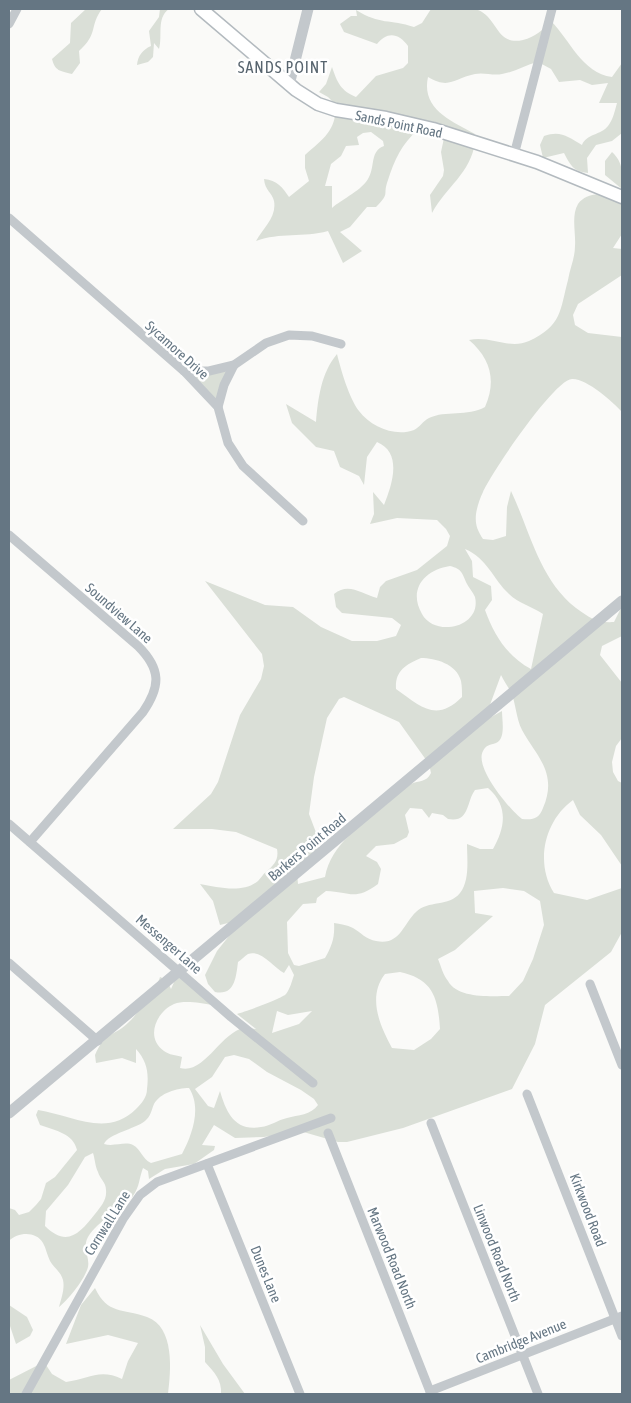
<svg xmlns="http://www.w3.org/2000/svg" width="631" height="1403" font-family="'Asap Condensed',sans-serif">
<style>
.green{fill:#dadfd7;fill-rule:evenodd}
.lines{fill:none;stroke-linecap:round;stroke-linejoin:round}
.secondary-casing{stroke:#b3babf;stroke-width:15}
.minor{stroke:#c3c8cc;stroke-width:9}
.tertiary{stroke:#c3c8cc;stroke-width:11}
.secondary{stroke:#fff;stroke-width:12}
.labels{text-anchor:middle;dominant-baseline:central;stroke-width:5;stroke-linejoin:round;paint-order:stroke}
.street-label{font-size:14px;fill:#657683;stroke:#fff}
.quarter-label{font-size:16px;letter-spacing:1px;fill:#57646e;stroke:#fff}
</style>
<rect width="100%" height="100%" fill="#fafaf8"/>
<g class="green">
<path d="M86,9H102C89,26 99,33 79,51L80,63L72,74C60,71 55,71 52,59L70,43L71,23Z"/>
<path d="M160,9H169C156,18 163,36 159,49L154,43L153,57L148,62L137,65C138,56 142,50 151,46L149,31L159,17Z"/>
<path d="M431,9C442,9 468,6 478,10C498,18 496,46 523,40C535,37 543,30 551,21C570,40 582,73 612,77L622,63V133L612,141L596,145L587,158L588,173C574,172 570,165 564,153L543,158L540,145L544,136C561,130 568,137 582,145C586,134 601,135 608,126C613,120 615,110 617,103H599L608,83L592,85L580,80L559,82L551,69L538,62C525,65 515,72 502,74C493,76 484,72 475,74C454,78 450,90 428,77C421,109 451,121 475,134L467,136L475,142C471,173 446,187 432,213L430,195L443,176L444,170L441,152L444,138L418,130C402,143 394,161 388,180C382,196 391,192 376,207H367L350,227L340,232L362,251L343,263L328,231C303,238 280,232 256,241C263,228 277,217 274,201C272,192 265,191 264,179C277,180 283,188 289,197L309,181L305,168V155C323,139 336,131 336,105L328,97L319,92L326,84L332,67C337,82 341,91 356,97L376,76L403,68L408,63V46C399,33 387,31 377,44L344,32L340,24L351,16H357L356,10C380,25 390,19 414,27L422,23ZM371,132L383,141L384,146C370,151 375,166 369,177C363,190 342,199 332,208V186H325L331,164L341,156L346,146L359,145L357,137L363,133Z"/>
<path d="M612,152C624,163 622,174 622,189L605,175V161Z"/>
<path d="M598,194L622,203V234L613,248L622,249V275L578,304L573,315L575,325L588,333L622,337V412C613,402 586,378 572,379C555,379 491,473 483,492C480,498 477,507 476,514C475,524 477,530 483,539L493,540L506,536L507,507L511,491C530,531 539,579 576,608C590,618 596,623 614,622L622,606V636L602,646L600,655L622,683V738L616,746L612,762L613,772L618,781L622,783V866L601,835L580,815L573,800C544,821 535,863 554,893L587,900L622,888V932L611,952L545,1005L535,1044L512,1089L403,1128L347,1142H338L300,1131L264,1137L235,1138L214,1125L202,1145L215,1146L214,1150L194,1164L165,1169L149,1179L148,1171L143,1168C139,1178 140,1186 133,1196C120,1212 99,1219 88,1237C82,1248 90,1257 88,1267C85,1279 68,1300 59,1307C61,1299 65,1289 63,1280C61,1272 54,1268 50,1261C47,1255 46,1248 43,1243C36,1231 18,1232 9,1241V1208L15,1210L19,1215L29,1212L36,1205L41,1199L46,1183L55,1177L77,1150C73,1133 56,1131 40,1125L36,1115L38,1110C71,1115 107,1138 136,1109C142,1103 147,1097 147,1089C149,1073 147,1061 136,1049V1063L122,1058L96,1063L95,1055C105,1034 105,1039 122,1028C134,1020 156,990 160,977L167,980L171,989L179,971L212,1005C201,1003 184,1000 174,1004C156,1012 145,1038 164,1051C169,1055 176,1055 182,1057L180,1068C204,1075 221,1032 244,1028C248,1027 253,1029 256,1029L237,1014C245,1012 283,998 286,994C290,989 292,981 294,975L289,965L284,973C274,968 261,949 248,954C245,956 241,960 238,962C236,977 235,996 215,992L208,984L205,975L217,951L237,926L228,923L220,925L213,901L200,884C218,887 242,894 258,881C261,878 263,874 266,872C274,865 279,860 277,849L236,832L212,829H173L211,794L218,782L240,715L261,679L264,666L262,654L205,581L265,605L293,607L321,627L352,641H377L396,636L401,625L392,618L342,613L336,607L334,594C349,582 361,594 377,598L380,587L386,581L417,570L447,546L450,536L446,529L437,520L397,518L370,524L374,514L373,492L384,505C392,485 403,453 377,442L367,457L364,485L359,476L340,467L334,451L316,447L292,423L286,404L316,422C318,399 321,373 337,354C341,370 349,398 359,411C371,427 395,437 414,430C420,427 423,421 429,418C446,410 467,417 485,407C497,380 490,358 469,340C490,335 509,350 529,341C562,326 560,310 568,280C570,268 575,258 575,246C576,233 571,216 578,204C583,197 590,195 598,194ZM465,549C487,558 493,579 509,594C518,603 533,607 543,614L531,669C507,656 494,635 485,610L492,600L491,586L473,577L472,561ZM450,566C462,569 462,573 467,584C469,588 473,592 475,597C482,627 435,638 422,614C408,590 424,570 450,566ZM421,658C435,658 457,664 461,681C462,686 462,692 462,697C436,723 420,706 396,689C395,671 405,665 421,658ZM501,675C504,681 508,687 511,692C516,704 516,718 522,730C537,757 558,773 543,808C539,819 533,820 522,819C509,809 474,767 483,751C486,745 490,745 496,743C506,739 502,720 502,711L484,721ZM344,697L399,722L429,764L431,773C426,783 419,780 411,784C403,789 394,798 387,804C362,824 331,844 325,877L298,884L297,873L317,850L320,843L309,814L314,777L327,718L339,699ZM488,788C509,806 505,828 493,849H480L467,844C467,859 470,880 460,893C449,907 428,900 416,912C403,924 400,946 376,941C367,940 360,932 353,928C347,925 340,924 334,923C335,937 332,946 325,958L299,966L294,965L288,953L287,922L303,904L316,903L317,898L326,891C350,892 355,901 378,884L381,869L377,862L366,856L376,846L394,844L407,837L409,832L405,815L410,808L422,809L429,818L432,813L443,815L448,819C470,823 466,802 475,790ZM503,888L524,891L540,901L544,925L533,959L523,981L509,996C491,996 458,999 448,981C443,975 441,966 438,959L455,950L493,916L475,913L474,891ZM400,972C432,979 438,996 440,1029L431,1039L414,1050L392,1048C380,1026 367,997 385,974ZM277,1011L288,1015L312,1011L299,1024L272,1033ZM234,1055L249,1059L267,1072L301,1090L314,1099L318,1105C311,1115 298,1115 287,1118C278,1120 270,1126 261,1127C235,1132 226,1112 220,1091L214,1108L208,1106L195,1089L212,1077L225,1057ZM189,1088C202,1108 192,1135 182,1154L151,1163C142,1159 141,1149 133,1145C125,1141 114,1147 104,1144C108,1134 135,1129 145,1121C151,1116 151,1111 154,1104C160,1093 177,1088 189,1088ZM93,1153C95,1159 95,1166 98,1172C100,1179 106,1182 106,1190C107,1200 101,1206 95,1214C80,1233 67,1248 45,1226L46,1211L68,1185L85,1157Z"/>
<path d="M228,371L216,400L192,375Z"/>
<path d="M95,1288C108,1315 122,1308 147,1317C175,1327 171,1371 168,1394H9V1380L44,1362L52,1374L66,1382C88,1379 100,1368 122,1379L128,1361L138,1343L108,1335L66,1344L81,1305Z"/>
<path d="M9,1305L27,1317L33,1330L30,1336L16,1344L9,1323Z"/>
<path d="M200,1325L223,1364L245,1394H221C222,1380 214,1372 205,1362V1347Z"/>
</g>
<g class="lines">
<g class="secondary-casing">
<path id="secondary" d="M201,9L296,90L318,104L336,110L386,118L433,129L537,162L622,197"/>
</g>
<g class="minor">
<path d="M9,24L17,9"/>
<path d="M514,155L552,9"/>
<path d="M9,218L184,371L218,407L228,443L243,466L303,521"/>
<path d="M184,371H209L234,365L266,343L289,335L312,336L341,344"/>
<path d="M218,407L224,385L234,365"/>
<path d="M9,535L138,646C161,669 161,686 143,712L30,842"/>
<path d="M9,824L231,1017L313,1083"/>
<path d="M9,963L98,1041"/>
<path d="M590,984L622,1065"/>
<path d="M527,1094L622,1336"/>
<path d="M431,1123L538,1394"/>
<path d="M328,1133L431,1394"/>
<path d="M207,1164L300,1394"/>
<path d="M430,1391L622,1316"/>
<path d="M26,1394L123,1219L140,1195L157,1182L331,1118"/>
</g>
<g class="tertiary">
<path d="M289,85L308,9"/>
<path d="M9,1113L622,601"/>
</g>
<use href="#secondary" class="secondary"/>
</g>
<g class="labels">
<g class="street-label">
<text transform="translate(399 124) rotate(12)">Sands Point Road</text>
<text transform="translate(177 350) rotate(42)">Sycamore Drive</text>
<text transform="translate(119 613) rotate(41)">Soundview Lane</text>
<text transform="translate(307 847) rotate(-40)">Barkers Point Road</text>
<text transform="translate(169 944) rotate(41)">Messenger Lane</text>
<text transform="translate(588 1210) rotate(69)">Kirkwood Road</text>
<text transform="translate(107 1223) rotate(-58)">Cornwall Lane</text>
<text transform="translate(497 1253) rotate(68)">Linwood Road North</text>
<text transform="translate(392 1258) rotate(68)">Marwood Road North</text>
<text transform="translate(266 1274) rotate(68)">Dunes Lane</text>
<text transform="translate(521 1341) rotate(-22)">Cambridge Avenue</text>
</g>
<g class="quarter-label">
<text x="283" y="67">SANDS POINT</text>
</g>
</g>
<rect width="631" height="1403" fill="none" stroke="#657683" stroke-width="20"/>
</svg>
